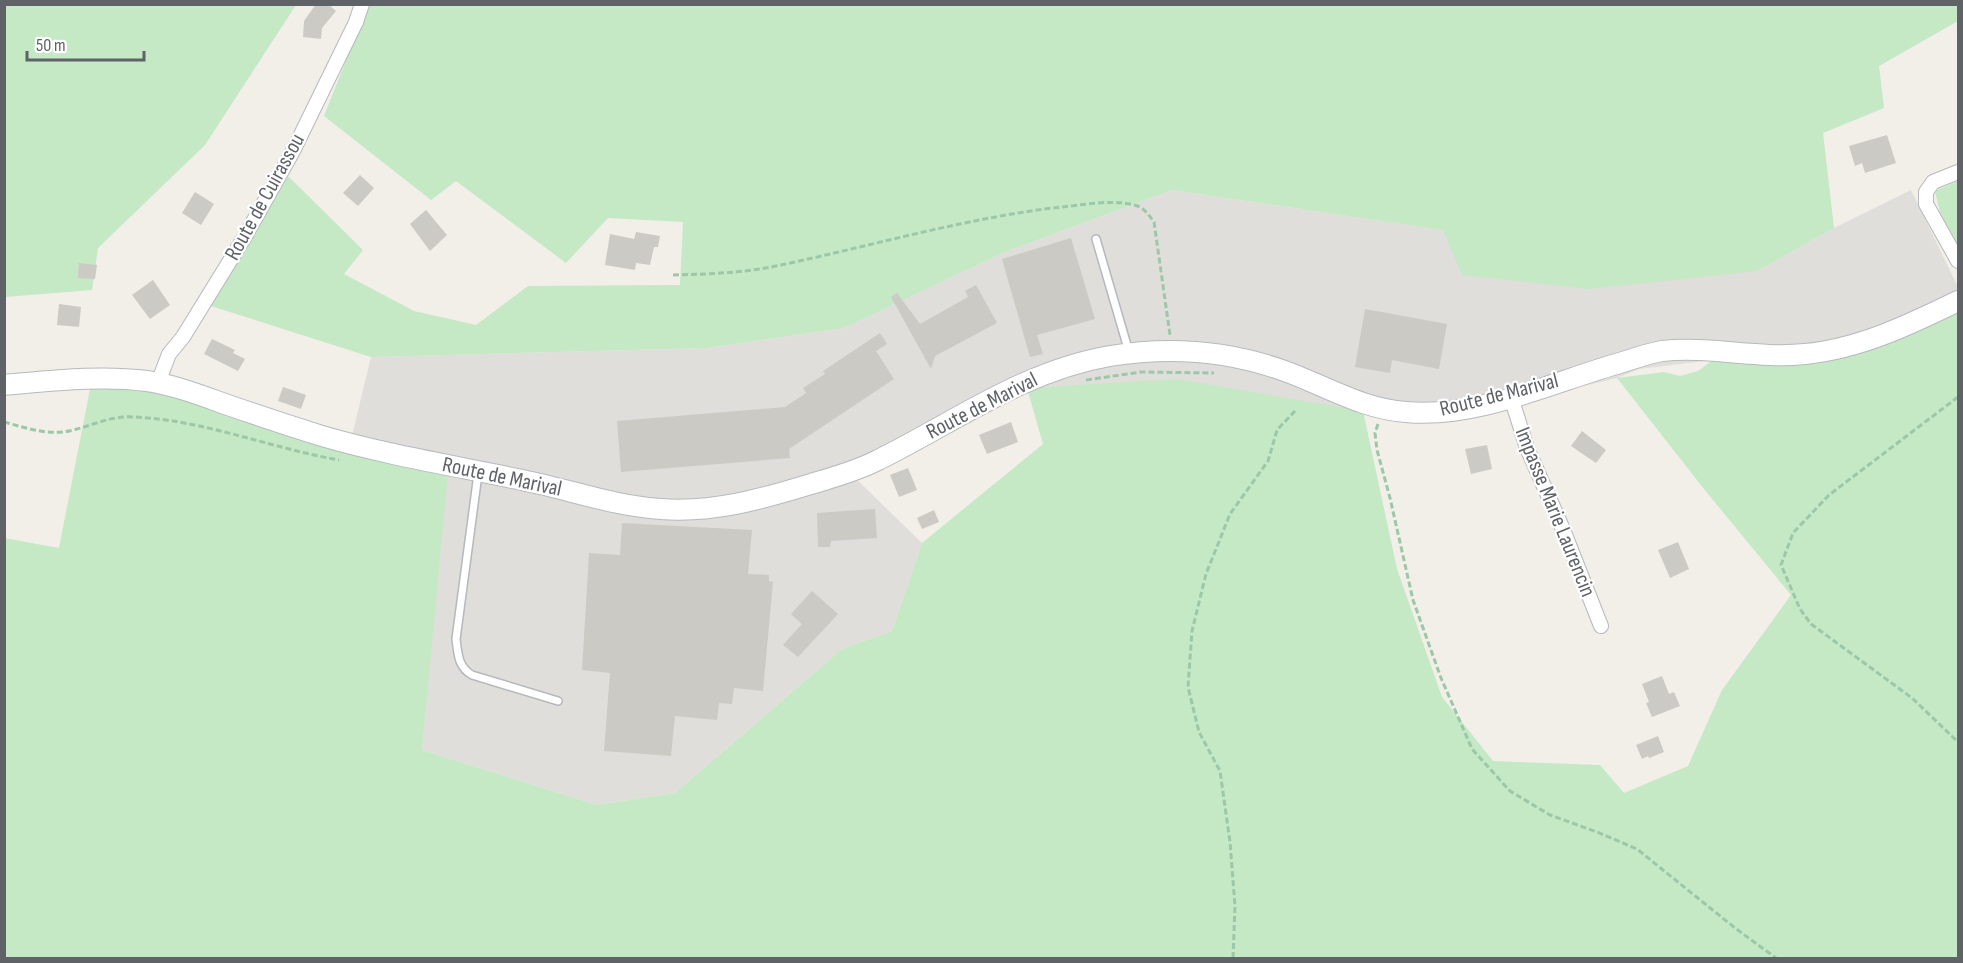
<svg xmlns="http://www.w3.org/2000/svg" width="1963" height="963" font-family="'Sofia Sans Condensed',sans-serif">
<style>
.industrial{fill:#e0deda}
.green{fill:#c5e8c5}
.building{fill:#cccac5}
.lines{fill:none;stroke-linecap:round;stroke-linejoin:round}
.lane-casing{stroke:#b5b8bc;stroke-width:10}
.street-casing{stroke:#b5b8bc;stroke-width:16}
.secondary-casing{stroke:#b6babf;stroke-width:22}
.path{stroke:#9cc7a9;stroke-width:3;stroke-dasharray:6 3;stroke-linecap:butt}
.lane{stroke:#fff;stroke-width:7}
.street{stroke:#fff;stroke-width:14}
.secondary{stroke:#fff;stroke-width:20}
.labels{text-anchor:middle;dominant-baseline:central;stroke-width:4.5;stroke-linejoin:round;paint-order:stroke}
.street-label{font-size:22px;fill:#5f6368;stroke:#fff}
</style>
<rect width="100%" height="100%" fill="#f1efe8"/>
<path class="industrial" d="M1172,190L1444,230L1757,271L1834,228L1911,190L1958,287V307L1915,328L1713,360L1639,369L1617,378L1452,418L1027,388L852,475L922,543L892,631L842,649L675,793L597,805L422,750L447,473L348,452L371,357L707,348L844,328L1005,252Z"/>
<g class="green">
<path d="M5,5H296L205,145L98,248L92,290L5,297Z"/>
<path d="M368,5H1958V21L1879,66L1884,108L1823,133L1834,228L1757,271L1589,289L1462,275L1443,230L1172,190L1005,252L844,328L707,348L371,357L211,306L288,176L363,250L344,274L414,311L476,325L528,286L680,285L683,222L608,218L566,263L456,181L431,200L324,116Z"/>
<path d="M1958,181V246L1940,213L1935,191Z"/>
<path d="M1958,307V958H5L4,538L59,548L92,379L120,376L448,473L422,750L597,805L675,793L842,649L892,631L922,543L1043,444L1027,388L1177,379L1363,411L1397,569L1442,697L1493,761L1600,765L1624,793L1688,766L1722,690L1791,595L1704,489L1617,378L1664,372L1680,376L1698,371L1713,360L1779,363Z"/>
</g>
<g class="building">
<path d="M316,4H328L336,11L322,28L321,39L303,37L304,21Z"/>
<path d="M1887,135L1896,163L1865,173L1862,163L1855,166L1849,146Z"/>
<path d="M360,175L374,188L358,206L343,193Z"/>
<path d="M195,192L214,204L201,225L182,213Z"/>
<path d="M426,210L447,235L430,251L410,224Z"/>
<path d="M636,232L660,236L658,247H654L650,265L636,263L635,270L605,265L610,234L634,239Z"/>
<path d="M1071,238L1095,319L1037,335L1043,354L1030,357L1002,259Z"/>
<path d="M79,263L97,265L95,279L78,278Z"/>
<path d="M153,280L170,305L150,319L132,295Z"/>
<path d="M976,285L997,323L935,356L931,369L891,297L897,293L920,324L968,297L965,291Z"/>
<path d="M59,304L81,307L79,327L57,325Z"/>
<path d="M1365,309L1447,324L1439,369L1392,360L1390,373L1355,367Z"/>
<path d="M880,333L887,344L876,351L894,379L789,449L790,458L621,472L617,421L785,407L806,393L803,388L825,374L823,371Z"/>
<path d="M212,339L235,350L233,353L245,359L238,371L204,354Z"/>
<path d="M283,387L306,395L301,409L278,401Z"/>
<path d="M1011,422L1018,442L987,454L979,435Z"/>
<path d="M1582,431L1606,450L1596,463L1571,446Z"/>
<path d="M1487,445L1492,469L1471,474L1465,449Z"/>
<path d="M908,468L917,490L899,497L890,475Z"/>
<path d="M875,509L877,538L831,541L830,547H818L817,513Z"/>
<path d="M934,510L939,522L922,529L917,518Z"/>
<path d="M622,523L752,530L748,574L769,575V581L773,582L763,691L734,688L732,704L719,703L717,720L675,716L671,756L604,751L610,673L582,670L589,553L620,555Z"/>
<path d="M1678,542L1689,569L1670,578L1658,550Z"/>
<path d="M812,591L838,614L798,657L783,645L802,624L791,614Z"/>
<path d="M1662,676L1669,694L1674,692L1680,706L1652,717L1646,703L1649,702L1642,684Z"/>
<path d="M1658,736L1664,752L1649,758L1648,756L1642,759L1636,745Z"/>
</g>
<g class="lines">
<g class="lane-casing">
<g id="lane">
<path d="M1096,239L1129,352"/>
<path d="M478,474L456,639C458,654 458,667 472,675L558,701"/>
</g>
</g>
<g class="street-casing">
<g id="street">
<path d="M1958,172L1933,182L1926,192V204L1958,261"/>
<path d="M158,383L169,354L183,337L244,238L293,151L356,22L362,4"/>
<path d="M1511,397L1527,448L1562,527L1601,626"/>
</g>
</g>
<g class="secondary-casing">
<path id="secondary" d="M4,385C51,381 100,375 147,381C174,385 200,395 225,404C257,415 290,426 322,436C387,455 455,466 522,480C568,489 613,506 661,509C713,513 762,499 811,484C834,477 857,471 878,460C955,422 1023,371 1110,356C1171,346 1232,351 1290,373C1329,388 1364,409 1406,412C1477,419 1555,381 1623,362C1636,358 1649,353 1662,351C1710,346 1758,359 1805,354C1859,349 1911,324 1958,301"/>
</g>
<g class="path">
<path d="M673,275C709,274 745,273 781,265C875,245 966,218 1061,207C1083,205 1113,199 1134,205C1144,207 1148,214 1154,222L1170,335"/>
<path d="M1086,380L1141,372L1214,373"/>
<path d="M1958,397L1829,495L1793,533L1781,565L1800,609L1811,624L1912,698L1958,742"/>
<path d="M4,422C23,427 43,434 63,432C87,429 108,415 134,417C204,420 270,448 339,460"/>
<path d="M1378,424L1375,433L1377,450L1390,498L1413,600L1441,678L1472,749L1510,791L1550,815L1597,832L1637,849L1735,928L1776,958"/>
<path d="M1233,958L1235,906L1230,842L1220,771L1199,732L1188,687L1192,631L1206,574L1230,514L1268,461L1277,430L1295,411"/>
</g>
<use href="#lane" class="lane"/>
<use href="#street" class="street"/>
<use href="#secondary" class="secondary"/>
</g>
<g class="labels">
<g class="street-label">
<text transform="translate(265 197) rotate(-61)">Route de Cuirassou</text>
<text transform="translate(1499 395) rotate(-14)">Route de Marival</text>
<text transform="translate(982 406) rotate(-27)">Route de Marival</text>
<text transform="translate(502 477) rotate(12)">Route de Marival</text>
<text transform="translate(1555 512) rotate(68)">Impasse Marie Laurencin</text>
</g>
</g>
<rect width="1963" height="963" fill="none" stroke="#5f6368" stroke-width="12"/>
<path d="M27 51v9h117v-9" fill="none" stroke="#5f6368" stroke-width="3"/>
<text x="36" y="51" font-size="18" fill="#5f6368" stroke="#ffffff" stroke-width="4.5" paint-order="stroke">50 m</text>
</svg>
